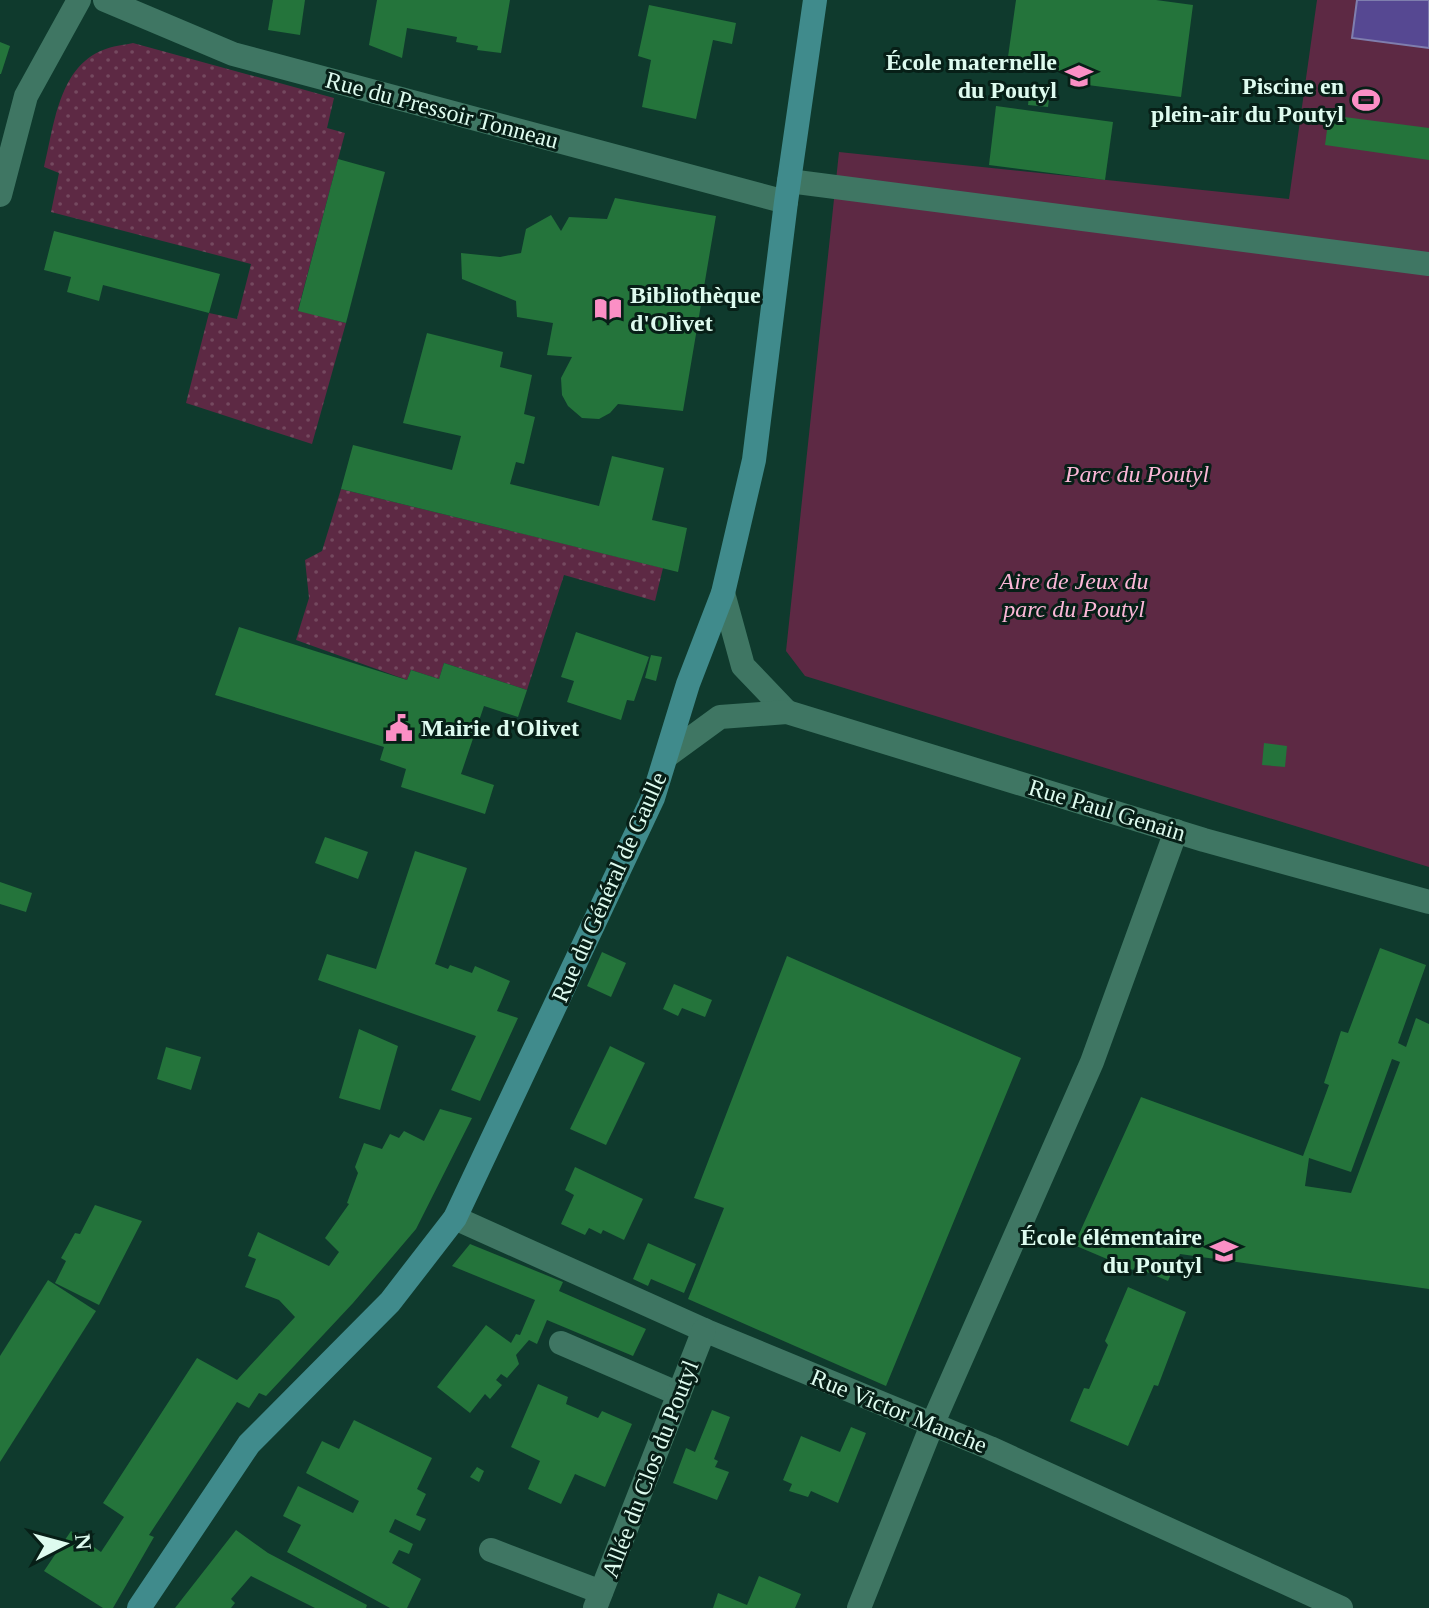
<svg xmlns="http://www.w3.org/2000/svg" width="1429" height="1608" font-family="'Times New Roman',serif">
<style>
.grass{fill:url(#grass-dots)}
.park{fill:#5d2944}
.water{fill:#564892;stroke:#7f7eae;stroke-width:2}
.building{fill:#24743b;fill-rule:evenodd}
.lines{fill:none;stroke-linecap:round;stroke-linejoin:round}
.street{stroke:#3f7663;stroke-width:24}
.secondary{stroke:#408b8c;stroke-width:24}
.labels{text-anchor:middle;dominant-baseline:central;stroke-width:6;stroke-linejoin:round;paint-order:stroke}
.poi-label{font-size:24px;font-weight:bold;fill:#defbef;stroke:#071f17;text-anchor:end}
.street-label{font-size:24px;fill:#defbef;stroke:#071f17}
.park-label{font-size:24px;font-style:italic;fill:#fbb7d7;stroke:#071f17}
</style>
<defs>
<pattern id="grass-dots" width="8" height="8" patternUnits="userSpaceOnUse" patternTransform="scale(2)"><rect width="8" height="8" fill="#5d2944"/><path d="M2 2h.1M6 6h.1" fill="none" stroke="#74495f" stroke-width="1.8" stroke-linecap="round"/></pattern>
</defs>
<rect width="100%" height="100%" fill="#0f3a2d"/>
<g class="grass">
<path d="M133,43L334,98L327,128L345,133L298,310L346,323L312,444L186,403L209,313L237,319L251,264L51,212L59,173L44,167C54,127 58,68 103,50C112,46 124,45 133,43Z"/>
<path d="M341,489L663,568L655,601L564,575L527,690L444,663L439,679L411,670L407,680L296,640L309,598L305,560L322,551Z"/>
</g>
<path class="park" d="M1317,0H1429V867L805,676L786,651L839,152L1289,199Z"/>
<path class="water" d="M1357,0H1429V48L1352,38Z"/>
<g class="building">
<path d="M273,0H305L300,35L268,30Z"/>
<path d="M377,0H510L501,53L477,50L478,46L456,42L457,37L407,28L402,58L369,45Z"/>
<path d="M1016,0H1156L1193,5L1181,97L1072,83L1073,73L1007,64Z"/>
<path d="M649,5L736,23L732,44L713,40L696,119L642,107L651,60L638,56Z"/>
<path d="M0,42L10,46L1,74H0Z"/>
<path d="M1030,87L1050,90L1048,107L1028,105Z"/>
<path d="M996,106L1113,122L1105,180L989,165Z"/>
<path d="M1329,115L1429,128V160L1325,145Z"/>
<path d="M338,159L385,172L346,323L298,311Z"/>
<path d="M615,198L716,216L683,411L618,404L610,413L599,419L582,418L568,406L562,395L561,378L572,357L547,355L553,323L517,317L516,301L462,279L461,253L500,257L521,253L526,229L551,215L561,231L569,217L607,219Z"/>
<path d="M54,231L220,274L209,313L103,285L99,301L67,292L71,277L44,270Z"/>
<path d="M427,333L503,352L500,367L532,375L524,414L535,417L524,464L516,462L510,484L599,506L612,456L664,468L652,520L687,528L678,572L341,489L353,445L452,470L461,436L403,423Z"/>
<path d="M239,627L407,680L411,670L439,679L444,663L527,690L518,717L484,706L461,774L494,785L485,814L401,787L406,769L380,760L384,747L215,695Z"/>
<path d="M576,632L649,657L634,701L627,700L621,720L567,702L574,681L561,677Z"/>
<path d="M651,655L662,657L656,681L645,678Z"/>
<path d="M1264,743L1287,746L1285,767L1262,765Z"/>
<path d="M325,837L368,852L358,879L315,863Z"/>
<path d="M415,851L467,868L435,964L448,969L450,965L472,973L475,966L510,981L497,1011L518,1018L480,1101L451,1090L476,1036L318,980L327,954L376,969Z"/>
<path d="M0,882L32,893L26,912L0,904Z"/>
<path d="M1380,948L1426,965L1398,1043L1406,1047L1416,1018L1429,1024V1289L1180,1254L1168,1281L1135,1267L1133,1270L1074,1245L1141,1097L1303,1156L1329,1085L1324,1083L1341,1031L1348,1033ZM1392,1059L1400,1062L1351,1193L1305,1186L1309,1158L1351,1172Z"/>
<path d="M602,952L626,963L611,997L587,986Z"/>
<path d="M787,956L1021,1058L886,1386L688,1299L724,1208L694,1198Z"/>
<path d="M674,984L712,1000L705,1017L682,1008L678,1016L663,1009Z"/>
<path d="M359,1029L398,1046L380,1110L339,1098Z"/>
<path d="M610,1046L645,1063L606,1145L570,1129Z"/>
<path d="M166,1047L201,1057L191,1090L157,1079Z"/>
<path d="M440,1109L472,1118L416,1229L353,1303L266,1396L259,1393L249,1408L237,1402L149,1535L154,1537L113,1608H103L44,1571L71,1531L101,1552L124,1517L103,1503L197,1358L237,1380L295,1317L279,1300L245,1287L256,1259L248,1256L258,1232L329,1266L339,1252L325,1238L349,1204L347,1203L358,1173L355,1167L364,1143L382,1149L390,1134L399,1138L404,1131L424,1141Z"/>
<path d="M575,1167L643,1199L624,1240L603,1230L601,1234L589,1228L585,1235L561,1224L574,1195L565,1190Z"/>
<path d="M95,1205L142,1221L99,1305L55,1283L66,1261L61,1258L75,1233L80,1234Z"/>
<path d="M648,1243L696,1264L684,1293L651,1279L648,1286L633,1279Z"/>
<path d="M470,1244L563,1282L559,1291L646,1329L633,1356L547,1320L537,1344L529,1340L516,1355L519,1364L507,1378L501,1374L496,1380L502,1385L490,1399L485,1394L470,1413L437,1387L486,1325L511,1343L516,1334L520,1335L535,1300L452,1266Z"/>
<path d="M48,1280L96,1311L0,1462V1356Z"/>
<path d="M1128,1287L1186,1312L1158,1386L1154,1385L1128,1446L1070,1421L1084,1388L1089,1389L1108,1345L1105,1341Z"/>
<path d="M538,1384L568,1397L566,1404L598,1418L602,1411L632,1424L605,1487L575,1474L561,1504L528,1489L540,1461L511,1447Z"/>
<path d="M712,1410L730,1417L714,1459L718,1461L715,1467L729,1472L717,1500L673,1483L686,1448L695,1452Z"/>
<path d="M354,1420L432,1458L417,1489L426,1494L416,1515L426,1519L420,1531L395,1519L389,1532L413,1544L409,1554L399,1550L392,1563L421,1579L407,1608H390L287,1552L301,1525L283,1516L298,1486L353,1513L359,1501L306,1473L322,1441L339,1449Z"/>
<path d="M851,1427L866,1433L838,1503L811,1491L808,1497L789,1491L792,1484L783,1480L801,1436L840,1452Z"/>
<path d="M477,1467L484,1471L479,1482L470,1477Z"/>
<path d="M236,1530L268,1553L367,1605L366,1608H315L251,1576L231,1599L235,1603L231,1608H175Z"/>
<path d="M759,1576L801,1594L795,1608H713L718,1593L747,1605Z"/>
</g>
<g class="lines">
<g class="street">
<path d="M105,0L233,54L786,202"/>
<path d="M789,181L1429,264"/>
<path d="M0,195L26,96L79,0"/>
<path d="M723,593L743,666L787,712"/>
<path d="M668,755L720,717L787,712L1204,840L1429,902"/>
<path d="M455,1218L704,1330L990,1448L1341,1608"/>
<path d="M561,1343L679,1394"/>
<path d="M491,1550L601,1592"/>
<path d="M595,1608L704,1330"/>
<path d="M859,1608L932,1425L1092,1062L1176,831"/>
</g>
<path class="secondary" d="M139,1608L249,1444L390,1302L455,1218L653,798L688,684L723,593L754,460L786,202L815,0"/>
</g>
<defs>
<g id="school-bare" transform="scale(2.16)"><path d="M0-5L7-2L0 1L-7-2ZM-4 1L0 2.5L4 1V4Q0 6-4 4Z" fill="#fb8fc5" stroke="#071f17" stroke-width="2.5" paint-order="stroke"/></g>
<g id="stadium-bare" transform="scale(2.16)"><path d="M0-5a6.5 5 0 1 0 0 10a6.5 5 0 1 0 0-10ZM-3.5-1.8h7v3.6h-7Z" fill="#fb8fc5" stroke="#071f17" stroke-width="2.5" paint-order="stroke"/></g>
<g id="library-bare" transform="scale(2.16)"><path d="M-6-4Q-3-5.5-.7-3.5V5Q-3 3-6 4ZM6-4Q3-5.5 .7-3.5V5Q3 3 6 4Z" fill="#fb8fc5" stroke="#071f17" stroke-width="2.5" paint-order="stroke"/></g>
<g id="civic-bare" transform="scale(2.16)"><path d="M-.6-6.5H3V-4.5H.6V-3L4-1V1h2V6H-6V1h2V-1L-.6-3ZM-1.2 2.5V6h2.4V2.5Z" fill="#fb8fc5" stroke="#071f17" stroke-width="2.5" paint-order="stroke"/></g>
</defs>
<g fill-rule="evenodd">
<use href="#school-bare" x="1079" y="76"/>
<use href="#stadium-bare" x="1366" y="100"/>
<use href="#library-bare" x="608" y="309"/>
<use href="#civic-bare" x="399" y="728"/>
<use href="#school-bare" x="1224" y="1251"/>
</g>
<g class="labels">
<g class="poi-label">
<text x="1057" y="62">École maternelle<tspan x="1057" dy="28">du Poutyl</tspan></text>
<text x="1344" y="86">Piscine en<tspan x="1344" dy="28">plein-air du Poutyl</tspan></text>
<text x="630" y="295" text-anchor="start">Bibliothèque<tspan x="630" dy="28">d'Olivet</tspan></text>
<text x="421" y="728" text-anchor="start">Mairie d'Olivet</text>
<text x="1202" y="1237">École élémentaire<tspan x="1202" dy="28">du Poutyl</tspan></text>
</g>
<g class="street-label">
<text transform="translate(442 110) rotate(15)">Rue du Pressoir Tonneau</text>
<text transform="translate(1107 810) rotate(17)">Rue Paul Genain</text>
<text transform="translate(609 887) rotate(-66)">Rue du Général de Gaulle</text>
<text transform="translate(899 1411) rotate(22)">Rue Victor Manche</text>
<text transform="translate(650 1469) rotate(-69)">Allée du Clos du Poutyl</text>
</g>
<g class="park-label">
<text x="1137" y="474">Parc du Poutyl</text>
<text x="1074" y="581">Aire de Jeux du<tspan x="1074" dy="28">parc du Poutyl</tspan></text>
</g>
</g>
<g transform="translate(64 1544) rotate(84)" stroke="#071f17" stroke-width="6" paint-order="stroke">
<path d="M0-6L14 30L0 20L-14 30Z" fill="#defbef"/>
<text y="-12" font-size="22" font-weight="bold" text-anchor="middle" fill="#defbef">N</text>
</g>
</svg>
